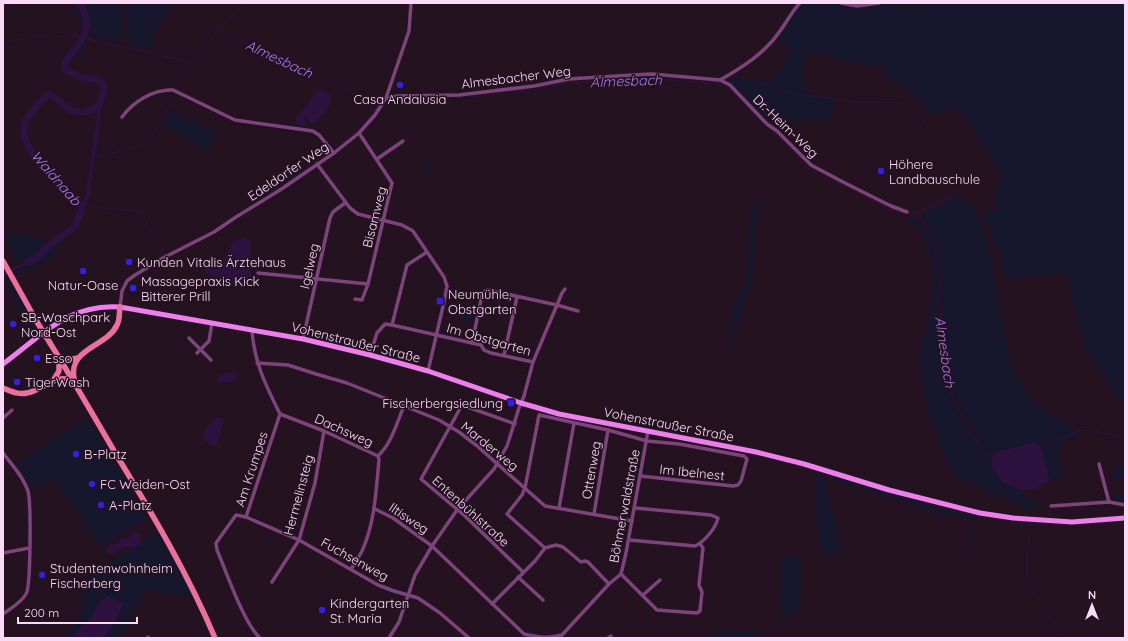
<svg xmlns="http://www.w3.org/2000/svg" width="1128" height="641" font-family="Quicksand,sans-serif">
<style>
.green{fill:#16172d}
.water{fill:#2d113e}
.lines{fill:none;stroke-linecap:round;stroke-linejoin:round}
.stream{stroke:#2d113e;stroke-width:1}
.canal{stroke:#2d113e;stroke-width:4}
.river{stroke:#2d113e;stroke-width:7}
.minor{stroke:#7c447a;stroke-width:3.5}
.secondary{stroke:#ed7eeb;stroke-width:5}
.primary{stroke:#eb709e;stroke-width:5.5}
.primary-bridge{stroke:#eb709e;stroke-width:5.5}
.poi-dot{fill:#3320e0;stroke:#241221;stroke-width:1.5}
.labels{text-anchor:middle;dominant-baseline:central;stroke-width:3;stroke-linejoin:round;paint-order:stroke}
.street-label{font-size:13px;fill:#fadaf6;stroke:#241221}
.poi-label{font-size:13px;fill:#fadaf6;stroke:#241221;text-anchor:start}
.water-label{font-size:14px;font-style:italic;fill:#ac76ec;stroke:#241221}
</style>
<rect width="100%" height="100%" fill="#241221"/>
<g class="green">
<path d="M74,3H83L87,12L85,3H124L121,43L90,36L91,23L89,16C87,40 86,46 71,64L60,66L59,59C72,46 83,42 81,21L76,18L75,11L76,8Z"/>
<path d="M129,3H176L158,24L153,33L152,49L130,44L126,40Z"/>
<path d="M803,3H830L861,11L851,3H896L906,8L928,3H1125V402L1116,395L1085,350L1065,273L1029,275L1010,281L1004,278L1000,255L981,211L997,209L993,192C1000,184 1000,179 998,169L959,109L953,108L931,115L913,92L887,78L882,67L805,52L803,67L807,92L833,96L831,120L769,121L729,82L734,76L754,81H772L793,51L779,38L799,6Z"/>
<path d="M169,110L216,131L207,150L162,125Z"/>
<path d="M425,161H432V172L425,173Z"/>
<path d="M955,199L964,200L973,206L981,225L993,265V275L1000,313L1009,353L1014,370L1020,383L1035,404L1050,416L1070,425L1080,436L1059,441V460L1063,472L1062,480H1050L1041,447L1034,442L988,453L980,443L968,424L951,389L944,322L939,301L943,285L938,256L929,228L924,220L923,213L946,201Z"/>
<path d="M758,202L752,280L738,323L735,328L733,353L731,354L732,309L746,281L752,203Z"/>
<path d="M912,217L925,228L934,256L939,285L935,302L939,321L947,389L963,424L991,460L992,467L1002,482L1021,490L1031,502L1039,506L1037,509L1024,510L1023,505L991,493L954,474L946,461L929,415L924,396L921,376L919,345L927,328L929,307L934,279L928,254L919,230L907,220Z"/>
<path d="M13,233L34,236L47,243L28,259L13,265L18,259C13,255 6,244 6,237L8,234Z"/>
<path d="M53,245L56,248V252L53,257L16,275L15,272L40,259Z"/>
<path d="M9,282L21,299L36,331L32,330L29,328L16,302L7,287V283Z"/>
<path d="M463,308L475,311L472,322L461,320Z"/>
<path d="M87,417L147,518L100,547L78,513L53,479L31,489L16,464Z"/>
<path d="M1113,467L1125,468V500H1114L1111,494L1124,493L1123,479L1111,477Z"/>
<path d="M816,476H826L827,492L834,516L841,554L820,555L816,508Z"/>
<path d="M832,477L933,507L977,517V520L941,515L835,480Z"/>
<path d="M973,527H976L970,566H969Z"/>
<path d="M158,533L196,598L145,589L120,638H104L115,621L122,607L94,610L93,616L81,626L74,638H64L67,635L84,608L83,598L76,586L90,574Z"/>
<path d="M801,556L800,608L783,619L780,612L782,558Z"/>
<path d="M719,631L760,632L759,638H708V636Z"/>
</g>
<g class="water">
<path d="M318,90H322C324,91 328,93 330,95C337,101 318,119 313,124H311L306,117L304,118L307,125L306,126L298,125L295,122L296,118Z"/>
<path d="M244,238L251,241L250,258L253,259L250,284L243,287L222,282L221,277C212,275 199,274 206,262L213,259H225L233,241Z"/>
<path d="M36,258L6,275L3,278L4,271Z"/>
<path d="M230,372L237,375L236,378L230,382H217V379C220,374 224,372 230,372Z"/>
<path d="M217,417L222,418L224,423C218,431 223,440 214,447L205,440L203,435L205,428Z"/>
<path d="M1034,442L1041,447L1050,480L1033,490H1021L1002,482L992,467L991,457L1000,451Z"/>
<path d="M133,532C139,532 141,537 141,542L138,546L129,548L124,546C121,551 113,555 106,552V548L112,544L118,543L121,538H130Z"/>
<path d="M108,596L122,603L123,605L115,621L104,638H74L81,626L93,616L95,609L101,601Z"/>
</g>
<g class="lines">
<g class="stream">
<path d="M3,15L13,3"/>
<path d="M219,31L343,88L378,106C367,124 351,136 334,149"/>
<path d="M83,38L190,62"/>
<path d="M3,43L61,32L81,37"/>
<path d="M729,81L735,75L773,88L797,94L847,101L904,103L918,115L930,129"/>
<path d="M537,88L568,83L644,78L704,83L715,82L726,87L774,133L806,167L823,177L841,184"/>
<path d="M508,92L533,89"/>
<path d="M489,95L505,93"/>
<path d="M482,96L487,95"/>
<path d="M429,97L443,98"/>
<path d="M447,97H462"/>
<path d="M465,97L478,96"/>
<path d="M409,98H414"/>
<path d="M400,99H404"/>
<path d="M92,157L136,148L146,140L156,130L164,117L185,69L235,12L248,3"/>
<path d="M845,185L898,214"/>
<path d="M965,187L968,185"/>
<path d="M266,195L329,153"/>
<path d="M84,204L106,208L143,212L147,224L164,254"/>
<path d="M911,214L919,212L963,188"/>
<path d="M908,215L911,214L920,220L928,228L936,256L941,285L938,302L942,322L949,389L966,425L985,453L992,457"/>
<path d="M920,220V215L923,211L951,197H958"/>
<path d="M1041,447L1078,431L1091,430L1125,438"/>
<path d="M1030,538L1026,559L1028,581L1052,622L1060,638"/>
</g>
<path class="canal" d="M82,208L87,197L90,178L98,123L99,105"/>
<path class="river" d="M28,262L36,258L48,246L75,227L82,208L33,155L24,136V123L37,105L48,94C58,97 62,106 71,110C81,114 97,112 101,100C103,95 103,90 104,85C98,76 88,79 79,77C74,75 69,72 65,69C59,55 102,39 80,3"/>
<g class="minor">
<path d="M841,3L857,6L879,3"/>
<path d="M720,80C743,67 765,53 780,31C787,22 792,11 800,3"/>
<path d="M386,98L398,96L459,95L534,86L569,79L632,75L652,74L720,80L730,85L767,124L777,131L811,165L843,182L891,206L907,212"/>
<path d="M122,117C133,102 153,89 173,90L235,120L313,131L319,135L334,153"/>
<path d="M377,159L403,141"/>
<path d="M317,164L350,208L358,214L402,225L413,231L444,277L447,286L444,302L428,371"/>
<path d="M427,252L407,265L392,325L472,343L481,345L484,350L491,353L533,362"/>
<path d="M258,273L368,284"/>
<path d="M355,299L362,300L368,284L392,183L359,133"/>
<path d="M120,307L122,291L127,281L135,275L163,258L214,232L236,217L280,190L334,153L359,133L375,115L386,98L409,31L411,3"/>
<path d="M189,338L211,360"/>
<path d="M303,339L330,218L333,212L345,203"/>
<path d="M472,343L482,295L485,291L488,290L557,305L578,311"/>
<path d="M197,353L209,341L212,323"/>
<path d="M370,355L377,333L385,324L392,325"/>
<path d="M504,355L517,297"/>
<path d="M257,363L288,365L316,374L347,383L439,420L459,432L476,445L545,506L632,521"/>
<path d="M280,414L324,431L378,456L379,460C376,491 375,522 362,551C359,557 355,563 351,569"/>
<path d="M3,418L12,410"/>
<path d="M515,424L462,405L421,479L465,516L523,572"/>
<path d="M3,453C12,465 23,476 28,491C31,501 31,587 26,594C21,603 11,608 3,614"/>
<path d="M378,456C392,443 397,422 404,406"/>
<path d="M1099,464L1109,502"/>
<path d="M1051,506L1109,502L1125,505"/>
<path d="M559,508L574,423"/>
<path d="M375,509L393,518L432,546L524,634C537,637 549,639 562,635L609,584L621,574L626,553L648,431"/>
<path d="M594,514L608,430"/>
<path d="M246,517L280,414C266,386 254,362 252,330"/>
<path d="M629,540L695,546C704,542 716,528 718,518L711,515L635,508"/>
<path d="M545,548L507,514L522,495L525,488L539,415L608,430L647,441L679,444L744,456L747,459L741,481L738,485L733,486L640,476"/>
<path d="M3,553L29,548"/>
<path d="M621,574L657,610L697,613L700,611L702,592L699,585L703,548L700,544"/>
<path d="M518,577L543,600"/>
<path d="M272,582L299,540L315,483L324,431"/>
<path d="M643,595L660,580"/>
<path d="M492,604L535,561L545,548L556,545L563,547L581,562L585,561L588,562L609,584"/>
<path d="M147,638L148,637"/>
<path d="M260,638C244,624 226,571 217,550L216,543L236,515L246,517L299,540L378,585L394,591L418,598L440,613L469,638"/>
<path d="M389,638L399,622L415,575L432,546L457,510L494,469L507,446L519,408L524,396L533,362L557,305L562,293L565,289"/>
<path d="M608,638L611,636"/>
</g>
<path class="secondary" d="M3,364C41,336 69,303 120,307L303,339L370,355L428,371L521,403L559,414L756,452L804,464L889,490L980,513L1013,518L1072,522L1125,518"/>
<g class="primary">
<path d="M3,261L37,322"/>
<path d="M50,343C73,380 95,418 117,456C153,515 188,574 215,638"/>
<path d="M59,357L67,360L78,358"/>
<path d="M74,379C68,348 107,347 117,325C120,320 119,313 120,307"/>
<path d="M53,381L59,371V360"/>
<path d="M3,388C11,391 18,395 27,393C42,391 58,371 73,382"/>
</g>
<path class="primary-bridge" d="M37,322L50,343"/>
</g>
<g class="poi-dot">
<circle cx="400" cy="85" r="4"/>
<circle cx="881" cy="171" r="4"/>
<circle cx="129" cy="262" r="4"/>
<circle cx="83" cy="271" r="4"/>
<circle cx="133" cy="288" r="4"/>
<rect x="436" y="297" width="8" height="8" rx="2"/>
<circle cx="13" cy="324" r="4"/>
<circle cx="37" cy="358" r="4"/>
<circle cx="17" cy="382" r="4"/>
<rect x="507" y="399" width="8" height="8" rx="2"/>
<circle cx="76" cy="454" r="4"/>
<circle cx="92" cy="484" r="4"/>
<circle cx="101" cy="505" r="4"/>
<circle cx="42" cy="575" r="4"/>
<circle cx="322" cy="610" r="4"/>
</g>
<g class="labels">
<g class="street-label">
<text transform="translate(516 77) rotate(-7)">Almesbacher Weg</text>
<text transform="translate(786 126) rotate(44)">Dr.-Heim-Weg</text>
<text transform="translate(288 171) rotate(-34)">Edeldorfer Weg</text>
<text transform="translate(374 217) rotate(-76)">Bisamweg</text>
<text transform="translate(309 266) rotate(-77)">Igelweg</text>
<text transform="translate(489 339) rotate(16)">Im Obstgarten</text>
<text transform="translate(356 342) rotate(14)">Vohenstraußer Straße</text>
<text transform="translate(669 424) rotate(11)">Vohenstraußer Straße</text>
<text transform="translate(344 430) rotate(24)">Dachsweg</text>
<text transform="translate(490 446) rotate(39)">Marderweg</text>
<text transform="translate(251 469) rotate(-72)">Am Krumpes</text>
<text transform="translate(591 470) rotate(-80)">Ottenweg</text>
<text transform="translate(692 472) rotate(6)">Im Ibelnest</text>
<text transform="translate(298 495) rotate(-75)">Hermelinsteig</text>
<text transform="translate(624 506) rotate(-79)">Böhmerwaldstraße</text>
<text transform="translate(471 511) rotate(42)">Entenbühlstraße</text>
<text transform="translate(409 518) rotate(34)">Iltisweg</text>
<text transform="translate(355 559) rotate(29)">Fuchsenweg</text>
</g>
<g class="poi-label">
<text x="400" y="99" text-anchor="middle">Casa Andalusia</text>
<text x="889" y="164">Höhere<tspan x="889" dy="15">Landbauschule</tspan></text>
<text x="137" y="262">Kunden Vitalis Ärztehaus</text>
<text x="141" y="281">Massagepraxis Kick<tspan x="141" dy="15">Bitterer Prill</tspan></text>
<text x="83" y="285" text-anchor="middle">Natur-Oase</text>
<text x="448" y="294">Neumühle,<tspan x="448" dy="15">Obstgarten</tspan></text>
<text x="21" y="317">SB-Waschpark<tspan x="21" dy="15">Nord-Ost</tspan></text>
<text x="45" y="358">Esso</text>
<text x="25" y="382">TigerWash</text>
<text x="503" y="403" text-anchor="end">Fischerbergsiedlung</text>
<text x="84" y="454">B-Platz</text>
<text x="100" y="484">FC Weiden-Ost</text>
<text x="109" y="505">A-Platz</text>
<text x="50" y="568">Studentenwohnheim<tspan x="50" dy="15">Fischerberg</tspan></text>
<text x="330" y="603">Kindergarten<tspan x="330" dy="15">St. Maria</tspan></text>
</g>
<g class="water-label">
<text transform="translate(279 59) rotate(25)">Almesbach</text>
<text transform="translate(626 81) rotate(-2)">Almesbach</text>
<text transform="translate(56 178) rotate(49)">Waldnaab</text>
<text transform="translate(945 352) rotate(82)">Almesbach</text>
</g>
</g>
<rect width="1128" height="641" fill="none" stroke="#fadaf6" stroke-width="8"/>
<g transform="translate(1092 605)" stroke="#241221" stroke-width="3" paint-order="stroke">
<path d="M0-3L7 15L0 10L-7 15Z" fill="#fadaf6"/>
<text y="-6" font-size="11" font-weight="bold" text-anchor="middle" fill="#fadaf6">N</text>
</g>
<path d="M18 617v6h119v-6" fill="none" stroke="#fadaf6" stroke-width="2"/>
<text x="24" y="617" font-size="12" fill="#fadaf6" stroke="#241221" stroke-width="3" paint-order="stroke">200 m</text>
</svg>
